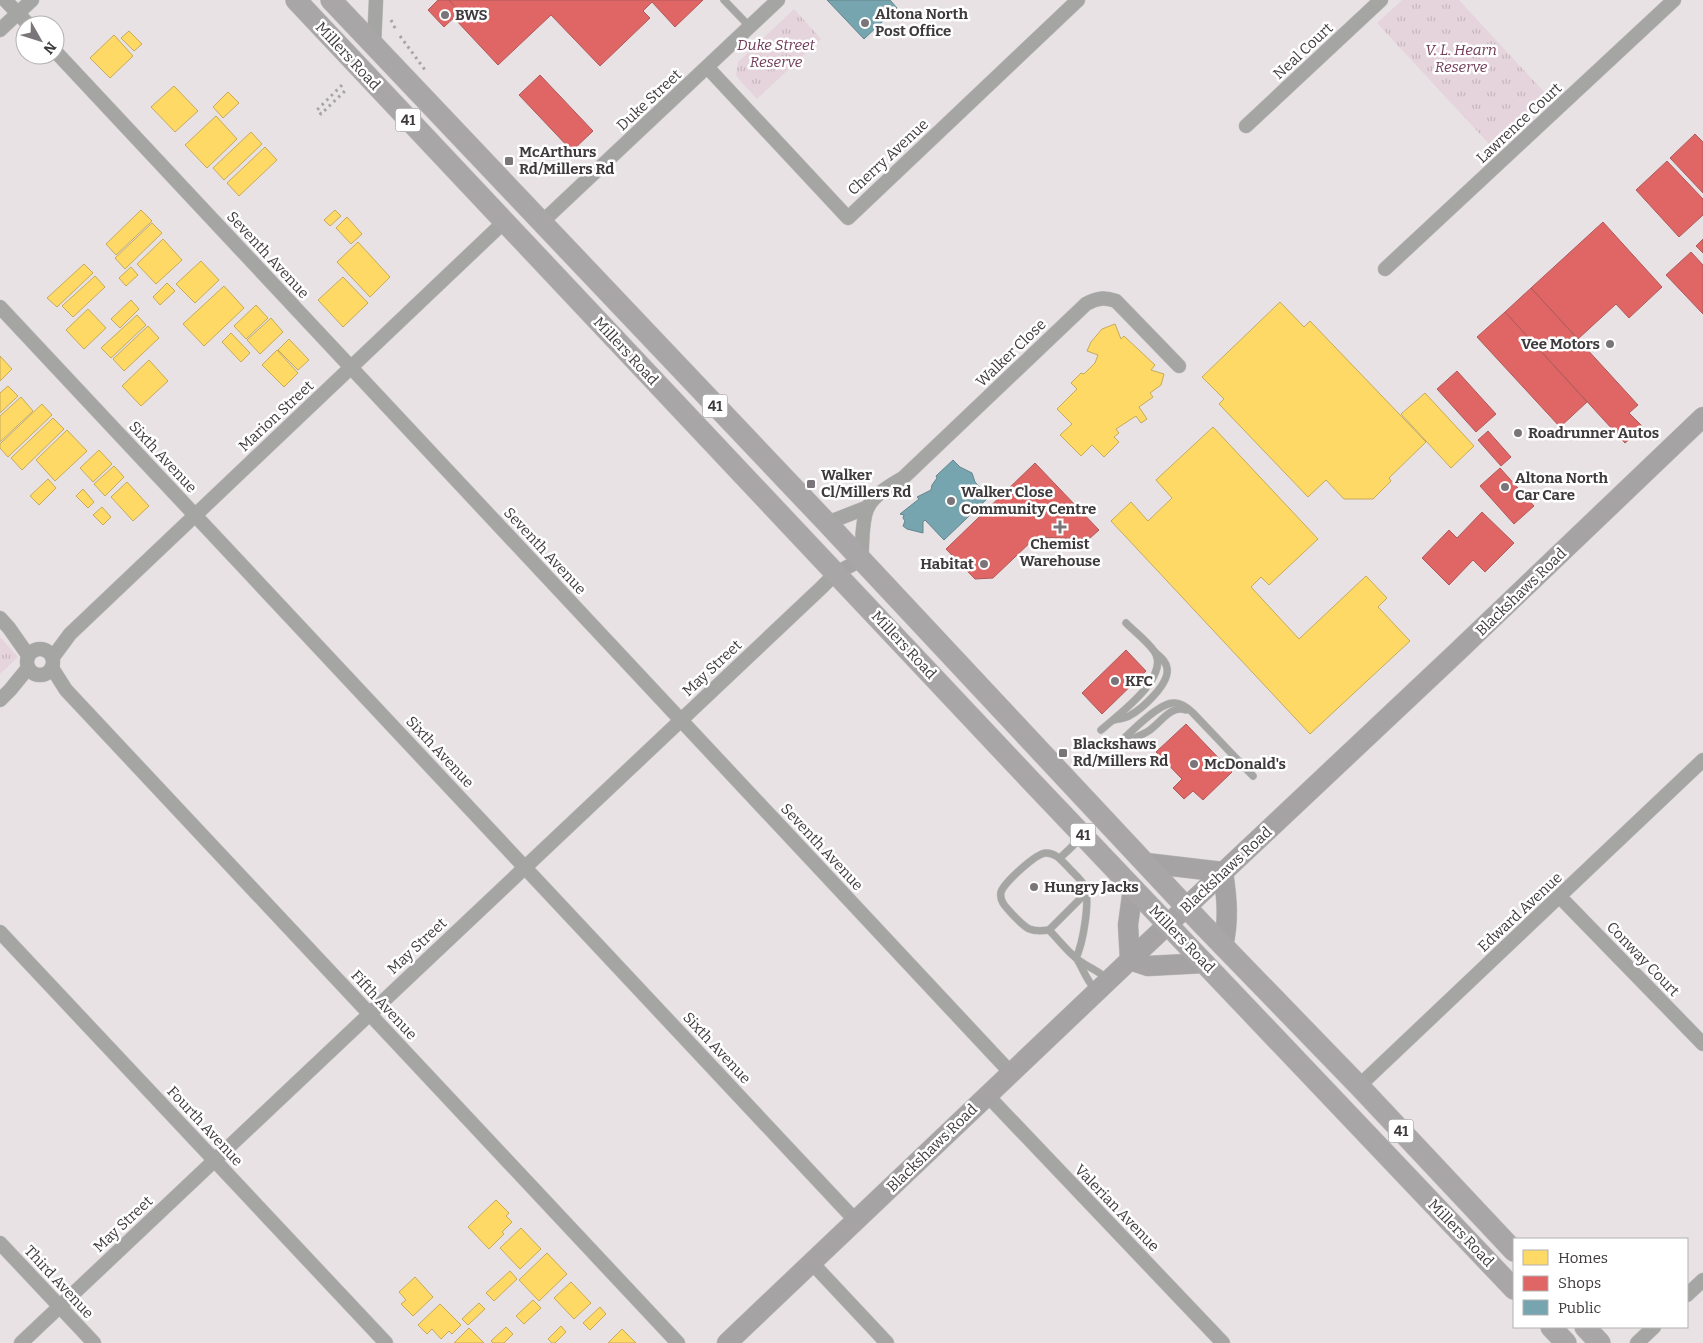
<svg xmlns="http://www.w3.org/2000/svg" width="1703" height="1343" font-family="Bitter,serif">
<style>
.park{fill:url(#park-tufts)}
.homes{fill:#ffd966;stroke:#c5aa5a}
.shops{fill:#e06666;stroke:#b0595a}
.public{fill:#76a5af;stroke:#66858d}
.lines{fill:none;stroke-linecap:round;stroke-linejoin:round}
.lane-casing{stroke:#c5c1c3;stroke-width:8}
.street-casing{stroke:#c5c1c3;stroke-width:15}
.secondary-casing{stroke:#c5c1c3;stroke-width:21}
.primary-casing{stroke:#c5c1c3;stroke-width:22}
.path{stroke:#a6a5a5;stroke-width:3;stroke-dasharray:2.5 4;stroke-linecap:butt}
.lane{stroke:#a5a5a4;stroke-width:7}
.street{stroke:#a5a5a4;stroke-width:14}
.secondary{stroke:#a5a3a4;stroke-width:20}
.primary{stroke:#a8a6a7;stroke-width:21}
.poi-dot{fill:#7a7578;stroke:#fff;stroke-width:2}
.labels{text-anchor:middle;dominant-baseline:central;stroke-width:5;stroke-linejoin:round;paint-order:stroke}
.shield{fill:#fff;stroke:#797677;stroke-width:1}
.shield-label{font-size:14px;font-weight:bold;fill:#3f3b3d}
.poi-label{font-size:15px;font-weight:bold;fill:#3f3b3d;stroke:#fff;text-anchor:start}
.park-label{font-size:15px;font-style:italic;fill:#713c58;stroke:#fff}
.street-label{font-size:15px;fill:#3f3b3d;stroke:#fff}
</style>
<defs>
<pattern id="park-tufts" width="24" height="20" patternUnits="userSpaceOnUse" patternTransform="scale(1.25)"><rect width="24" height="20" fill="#e6d4dc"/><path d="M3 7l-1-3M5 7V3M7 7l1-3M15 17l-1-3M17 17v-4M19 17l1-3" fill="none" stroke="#c6b7be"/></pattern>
</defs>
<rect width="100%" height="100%" fill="#e8e2e5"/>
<g class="park">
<path d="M1402,0H1459L1546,94L1490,145L1377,23Z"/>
<path d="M794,9L821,39L757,99L741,82L736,75L738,62Z"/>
<path d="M0,637L18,657L0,674Z"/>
</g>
<g class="homes">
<path d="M129,31L142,44L134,51L121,38Z"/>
<path d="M114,35L133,56L110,78L90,58Z"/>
<path d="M174,86L198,111L175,132L151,107Z"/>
<path d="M228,92L239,103L223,118L213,107Z"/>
<path d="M216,116L237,139L207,168L185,145Z"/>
<path d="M251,132L262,144L224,180L213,168Z"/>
<path d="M265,147L277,160L239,196L227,183Z"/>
<path d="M141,210L152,221L116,255L106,244Z"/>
<path d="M335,210L341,216L330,226L324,220Z"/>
<path d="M347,217L362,234L351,244L336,228Z"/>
<path d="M152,223L162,233L125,269L115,258Z"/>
<path d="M163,239L182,260L156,284L137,264Z"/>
<path d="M358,242L390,277L370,297L337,262Z"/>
<path d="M201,261L219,280L195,303L176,284Z"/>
<path d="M84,264L93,273L57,307L47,298Z"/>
<path d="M131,267L138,275L126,286L119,278Z"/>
<path d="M95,276L105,287L73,317L62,306Z"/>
<path d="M343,277L368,303L343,327L318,300Z"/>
<path d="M167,283L175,291L160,305L153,297Z"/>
<path d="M224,286L244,308L204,346L183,324Z"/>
<path d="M131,300L139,309L120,328L111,319Z"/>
<path d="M1280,302L1304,327L1310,321L1426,442L1389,478L1391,481L1373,499H1344L1326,480L1308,497L1219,404L1224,399L1202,377Z"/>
<path d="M256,305L268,318L246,339L234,326Z"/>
<path d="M88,309L106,328L84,349L66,330Z"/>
<path d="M137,315L146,325L111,358L101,348Z"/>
<path d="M271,318L283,332L260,354L247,340Z"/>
<path d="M1115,324L1121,339L1124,336L1155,365L1151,370L1164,374L1161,385L1150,393L1153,397L1139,407L1147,419L1141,423L1136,416L1116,429L1119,433L1114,437L1119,442L1104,457L1092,445L1081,456L1060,435L1072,424L1057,409L1077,389L1071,383L1081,373L1084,374L1095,363L1098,355L1087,351L1091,342L1102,329Z"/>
<path d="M148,326L159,338L124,371L113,359Z"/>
<path d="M231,333L250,353L241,362L222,342Z"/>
<path d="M289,339L309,360L298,370L278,350Z"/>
<path d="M277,350L298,373L284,387L262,365Z"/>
<path d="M0,356L12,369L0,381Z"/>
<path d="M149,360L168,381L141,406L122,386Z"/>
<path d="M8,386L18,396L0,413V393Z"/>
<path d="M1425,393L1474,446L1451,468L1401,414Z"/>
<path d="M21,397L33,411L0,442V416Z"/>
<path d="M42,404L52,415L8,457L0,448V444Z"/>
<path d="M53,418L64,429L22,470L11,458Z"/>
<path d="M1213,427L1318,539L1269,585L1261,577L1251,587L1299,639L1366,576L1387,598L1378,607L1410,641L1310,734L1111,521L1131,502L1148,521L1172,498L1156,480Z"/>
<path d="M67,430L87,451L55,481L36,460Z"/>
<path d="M99,450L112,464L93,482L80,468Z"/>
<path d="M114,466L124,477L105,496L94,484Z"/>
<path d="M48,479L56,488L39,505L30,496Z"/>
<path d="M127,482L149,506L133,521L111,497Z"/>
<path d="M83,489L94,502L88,508L76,496Z"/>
<path d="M102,507L111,517L103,525L93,515Z"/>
<path d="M496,1200L509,1213L506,1216L512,1222L502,1232L504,1234L489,1249L468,1227Z"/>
<path d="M521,1228L541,1249L520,1269L500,1248Z"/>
<path d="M547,1253L567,1274L539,1301L519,1280Z"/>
<path d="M510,1271L517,1279L494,1301L486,1293Z"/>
<path d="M415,1277L433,1297L413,1316L401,1304L406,1300L399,1292Z"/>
<path d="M571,1282L591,1303L574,1319L554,1298Z"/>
<path d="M533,1300L541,1308L524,1324L516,1316Z"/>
<path d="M479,1303L485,1309L468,1325L462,1319Z"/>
<path d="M440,1304L461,1325L452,1334L449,1331L441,1339L432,1329L427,1334L418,1325Z"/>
<path d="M600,1307L606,1314L590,1330L583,1323Z"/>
<path d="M561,1326L566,1332L555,1343H552L548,1339Z"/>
<path d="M506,1327L513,1334L504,1343H493L491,1341Z"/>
<path d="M469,1328L484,1343H454Z"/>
<path d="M622,1329L636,1343H608Z"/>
</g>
<g class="shops">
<path d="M438,0H449L460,12L444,27L428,10Z"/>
<path d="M449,0H703L675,27L652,2L643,11L650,18L600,66L551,15L498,65L454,18L460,12Z"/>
<path d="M540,75L593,131L572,151L519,95Z"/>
<path d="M1695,134L1703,142V193L1670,158Z"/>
<path d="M1667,161L1703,199V215L1679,237L1636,190Z"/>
<path d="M1603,222L1662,287L1629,318L1616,304L1578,339L1531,288Z"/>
<path d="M1703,239V253L1696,246Z"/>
<path d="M1691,252L1703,265V314L1666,275Z"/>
<path d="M1531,288L1638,405L1629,413L1643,427L1625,443L1505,312Z"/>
<path d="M1505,312L1587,402L1560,427L1477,337Z"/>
<path d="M1457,371L1496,414L1476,432L1437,389Z"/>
<path d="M1488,431L1511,457L1501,466L1478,440Z"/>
<path d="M1035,463L1099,530L1089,539L1036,537L993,578L975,579L946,549Z"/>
<path d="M1500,468L1534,506L1514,524L1480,486Z"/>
<path d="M1482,512L1514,543L1485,572L1473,560L1449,585L1422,558L1449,530L1457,538Z"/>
<path d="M1126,650L1146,671L1102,714L1082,693Z"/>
<path d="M1186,724L1232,772L1203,800L1193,791L1184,799L1173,788L1182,779L1156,752Z"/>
</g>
<g class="public">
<path d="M827,0H890L897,8L864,39Z"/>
<path d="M953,460L960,467L972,473L975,482L989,497L944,540L925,520L923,522V533L907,529L903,526L905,521L903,518L904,515L900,514L919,499L917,497L931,490L932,485L937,478L936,476Z"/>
</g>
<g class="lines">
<g class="lane-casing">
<g id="lane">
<path d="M724,0L750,27"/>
<path d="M1114,720C1119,719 1125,718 1129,716C1142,709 1170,684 1167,668C1166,661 1160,657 1155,652"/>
<path d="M1101,730C1118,715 1172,676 1154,651C1147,641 1135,632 1126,623"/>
<path d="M1121,744C1131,739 1141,736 1150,730C1162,721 1171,705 1186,710"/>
<path d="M1116,746C1128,735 1157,704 1173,703C1181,702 1188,708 1193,713L1253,776"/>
<path d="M1060,858L1081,838"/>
<path d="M1086,893L1049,930C1058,939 1066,950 1076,958C1086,967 1099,970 1108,980"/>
<path d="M1049,930C1029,933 1026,928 1013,915C1007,908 999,902 1001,892C1004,883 1036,853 1046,853C1056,853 1061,860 1068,867C1073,873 1082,880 1085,887C1090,903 1083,943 1076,958"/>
<path d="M1078,961C1084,971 1087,981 1095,989"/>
</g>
</g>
<g class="street-casing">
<g id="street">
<path d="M5,0L29,25"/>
<path d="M0,30L32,0"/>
<path d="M374,45L376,0"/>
<path d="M55,51L1011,1073"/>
<path d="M708,68L848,218L1078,0"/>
<path d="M1246,126L1381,0"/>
<path d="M541,223L778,0"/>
<path d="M1385,269L1674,0"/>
<path d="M0,307L856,1221"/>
<path d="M827,523L868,507"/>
<path d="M0,618L9,628L28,655"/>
<circle cx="40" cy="662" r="13"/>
<path d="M53,657L70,634L504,222"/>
<path d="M52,668L66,690L678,1343"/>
<path d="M0,700L10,690L28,668"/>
<path d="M1560,897L1703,1044"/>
<path d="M0,932L386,1343"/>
<path d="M1359,1086L1703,760"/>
<path d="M988,1096L1223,1343"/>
<path d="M0,1243L94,1343"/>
<path d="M812,1263L887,1343"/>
<path d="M1687,1295L1703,1280"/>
<path d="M21,1343L821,588L836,573L861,560C863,544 861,524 867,509C873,495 891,485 903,478L1086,304C1097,298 1104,297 1116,301L1179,366"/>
<path d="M1637,1343L1654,1327"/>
</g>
</g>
<g class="secondary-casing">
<g id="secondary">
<path d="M1146,863L1223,872"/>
<path d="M1223,946C1229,921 1227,898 1223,872"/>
<path d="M1130,960L1148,966L1205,963"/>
<path d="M1130,960L1128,925L1133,888"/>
<path d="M727,1343L1130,960L1455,654L1703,417"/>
</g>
</g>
<g class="primary-casing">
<g id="primary">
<path d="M296,0L1033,783L1514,1289"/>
<path d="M331,0L827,523L1202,924L1359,1086L1514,1251"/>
<path d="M1551,1327L1566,1343"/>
<path d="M1585,1327L1600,1343"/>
</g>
</g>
<g class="path">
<path d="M391,20L396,30"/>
<path d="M400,36L425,70"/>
<path d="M342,85L317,110L321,114L347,89"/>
</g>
<use href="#lane" class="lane"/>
<use href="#street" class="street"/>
<use href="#secondary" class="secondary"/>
<use href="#primary" class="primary"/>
</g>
<g class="poi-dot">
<circle cx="445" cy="15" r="5"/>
<circle cx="865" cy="23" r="5"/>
<rect x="504" y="156" width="10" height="10" rx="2.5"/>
<circle cx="1610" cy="344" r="5"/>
<circle cx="1518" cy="433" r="5"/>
<rect x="806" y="479" width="10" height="10" rx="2.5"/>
<circle cx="1505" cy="487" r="5"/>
<circle cx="951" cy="501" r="5"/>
<path d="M1057.5 519.5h5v5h5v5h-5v5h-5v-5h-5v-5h5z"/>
<circle cx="984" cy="564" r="5"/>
<circle cx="1115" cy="681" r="5"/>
<rect x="1058" y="748" width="10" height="10" rx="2.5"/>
<circle cx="1194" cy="764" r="5"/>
<circle cx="1034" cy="887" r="5"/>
</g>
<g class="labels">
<g class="shield">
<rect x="395.5" y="108.5" width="25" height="23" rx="4"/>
<rect x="702.5" y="394.5" width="25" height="23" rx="4"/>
<rect x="1070.5" y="823.5" width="25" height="23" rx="4"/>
<rect x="1388.5" y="1119.5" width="25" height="23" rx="4"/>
</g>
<g class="shield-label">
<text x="408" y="120">41</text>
<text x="715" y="406">41</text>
<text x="1083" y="835">41</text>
<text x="1401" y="1131">41</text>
</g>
<g class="poi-label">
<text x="875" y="14">Altona North<tspan x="875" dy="17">Post Office</tspan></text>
<text x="455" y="15">BWS</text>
<text x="519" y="152">McArthurs<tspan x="519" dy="17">Rd/Millers Rd</tspan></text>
<text x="1600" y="344" text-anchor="end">Vee Motors</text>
<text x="1528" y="433">Roadrunner Autos</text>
<text x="821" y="475">Walker<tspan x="821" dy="17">Cl/Millers Rd</tspan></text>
<text x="1515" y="478">Altona North<tspan x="1515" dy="17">Car Care</tspan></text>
<text x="961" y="492">Walker Close<tspan x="961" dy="17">Community Centre</tspan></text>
<text x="1060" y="544" text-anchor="middle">Chemist<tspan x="1060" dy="17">Warehouse</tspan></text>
<text x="974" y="564" text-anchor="end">Habitat</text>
<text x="1125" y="681">KFC</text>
<text x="1073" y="744">Blackshaws<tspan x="1073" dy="17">Rd/Millers Rd</tspan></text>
<text x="1204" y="764">McDonald's</text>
<text x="1044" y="887">Hungry Jacks</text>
</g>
<g class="park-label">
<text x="776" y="45">Duke Street<tspan x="776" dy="17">Reserve</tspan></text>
<text x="1461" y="50">V. L. Hearn<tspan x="1461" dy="17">Reserve</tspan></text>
</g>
<g class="street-label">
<text transform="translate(1303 51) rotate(-43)">Neal Court</text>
<text transform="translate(348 56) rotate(47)">Millers Road</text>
<text transform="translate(649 100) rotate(-43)">Duke Street</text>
<text transform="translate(1519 123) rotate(-43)">Lawrence Court</text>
<text transform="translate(888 157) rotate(-43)">Cherry Avenue</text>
<text transform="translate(268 255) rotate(47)">Seventh Avenue</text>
<text transform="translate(626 351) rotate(47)">Millers Road</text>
<text transform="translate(1011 353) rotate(-44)">Walker Close</text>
<text transform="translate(276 416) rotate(-43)">Marion Street</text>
<text transform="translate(163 457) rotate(47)">Sixth Avenue</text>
<text transform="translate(545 551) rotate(47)">Seventh Avenue</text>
<text transform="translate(1521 592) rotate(-44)">Blackshaws Road</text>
<text transform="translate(904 645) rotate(47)">Millers Road</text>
<text transform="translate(712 668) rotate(-43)">May Street</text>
<text transform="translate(440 752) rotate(47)">Sixth Avenue</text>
<text transform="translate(822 847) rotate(47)">Seventh Avenue</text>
<text transform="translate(1226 870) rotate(-43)">Blackshaws Road</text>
<text transform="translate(1520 912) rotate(-43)">Edward Avenue</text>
<text transform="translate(1182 939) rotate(46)">Millers Road</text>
<text transform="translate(417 946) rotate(-43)">May Street</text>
<text transform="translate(1643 959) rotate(46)">Conway Court</text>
<text transform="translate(384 1005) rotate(47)">Fifth Avenue</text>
<text transform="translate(717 1048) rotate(47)">Sixth Avenue</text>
<text transform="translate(205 1126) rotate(47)">Fourth Avenue</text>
<text transform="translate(932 1148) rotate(-44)">Blackshaws Road</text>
<text transform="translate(1117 1208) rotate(46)">Valerian Avenue</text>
<text transform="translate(123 1224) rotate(-43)">May Street</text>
<text transform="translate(1461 1233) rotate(46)">Millers Road</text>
<text transform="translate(59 1282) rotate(47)">Third Avenue</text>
</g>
</g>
<rect x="1513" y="1238" width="175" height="90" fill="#ffffff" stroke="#b2b1b1"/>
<rect x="1523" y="1250" width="25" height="15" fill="#ffd966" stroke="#b2b1b1"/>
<text x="1558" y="1263" font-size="15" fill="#3f3b3d">Homes</text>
<rect x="1523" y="1276" width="25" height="15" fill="#e06666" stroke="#b2b1b1"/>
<text x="1558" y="1288" font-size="15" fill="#3f3b3d">Shops</text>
<rect x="1523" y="1300" width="25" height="15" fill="#76a5af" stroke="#b2b1b1"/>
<text x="1558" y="1313" font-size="15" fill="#3f3b3d">Public</text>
<g transform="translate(40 40) rotate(129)"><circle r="24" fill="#ffffff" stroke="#b2b1b1"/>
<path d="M0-4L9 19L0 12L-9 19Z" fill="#7a7578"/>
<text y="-8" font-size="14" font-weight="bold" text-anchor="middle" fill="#3f3b3d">N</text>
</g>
</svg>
